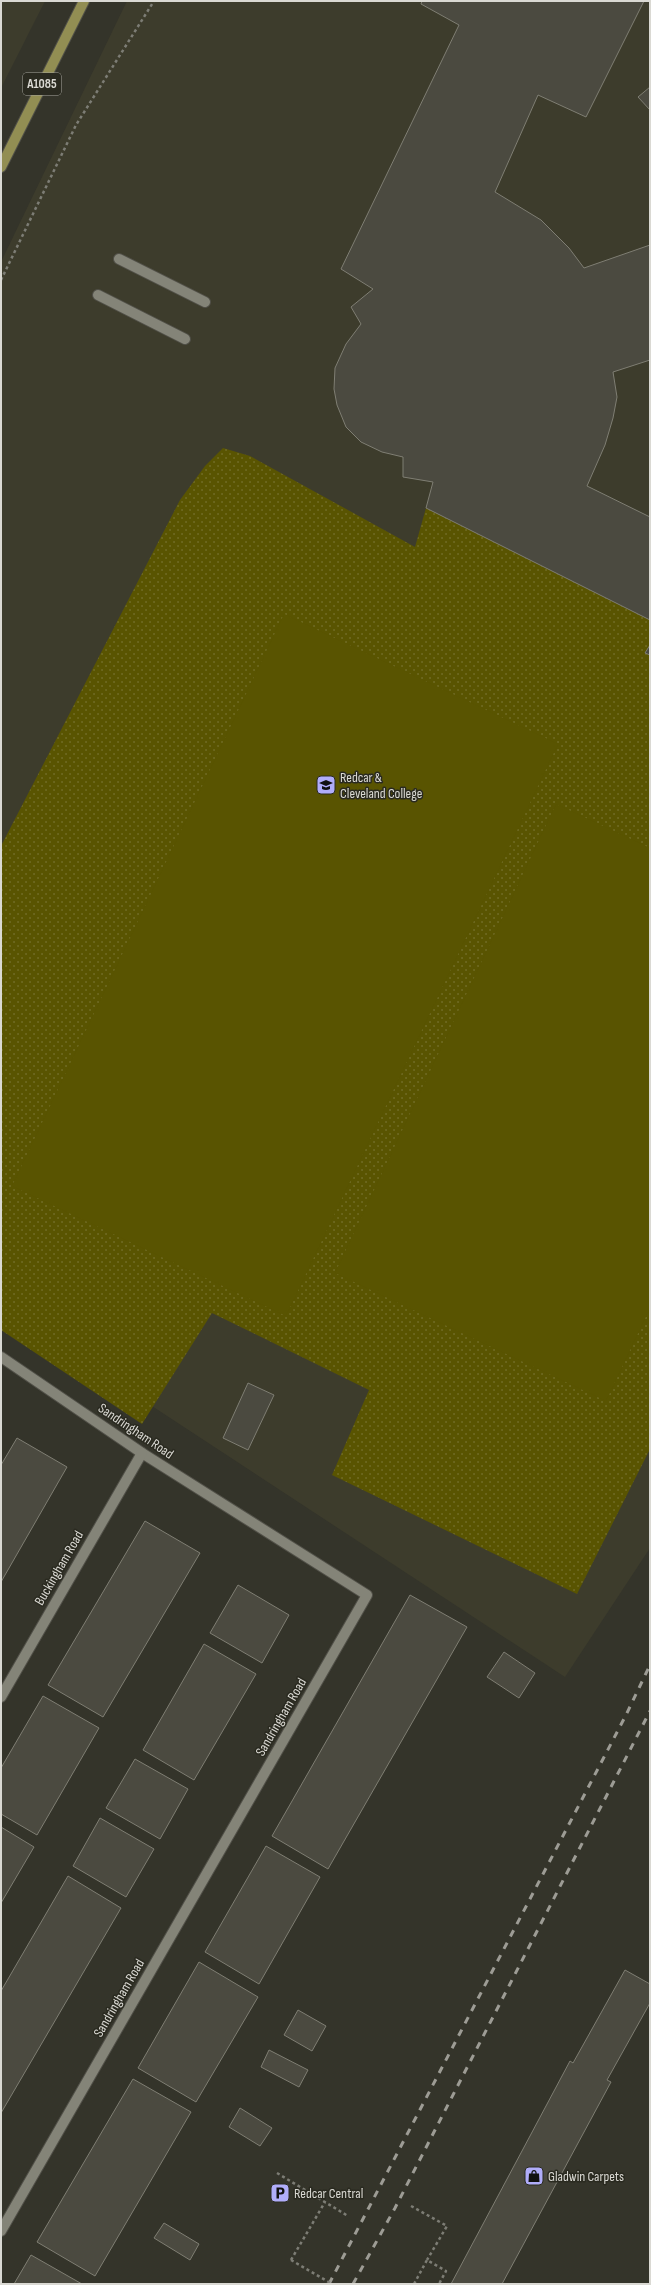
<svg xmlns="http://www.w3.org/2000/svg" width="651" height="2285" font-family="'Sofia Sans Condensed',sans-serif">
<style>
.built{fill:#3d3c2c}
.park{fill:url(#park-dots)}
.pitch{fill:#595401}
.building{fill:#4b4a40;stroke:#7f7e73}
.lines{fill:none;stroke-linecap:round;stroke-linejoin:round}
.service-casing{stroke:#515048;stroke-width:12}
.minor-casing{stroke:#515048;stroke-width:12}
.primary-casing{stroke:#515048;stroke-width:12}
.path{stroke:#7d7d75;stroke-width:2.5;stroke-dasharray:3 3;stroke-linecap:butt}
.service{stroke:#848478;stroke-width:10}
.minor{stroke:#848478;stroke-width:10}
.primary{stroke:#928e53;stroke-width:10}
.rail{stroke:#9d9c95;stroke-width:3;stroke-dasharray:7 7;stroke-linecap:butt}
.path-bridge{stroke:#7d7d75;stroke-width:2.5;stroke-dasharray:3 3;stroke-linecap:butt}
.labels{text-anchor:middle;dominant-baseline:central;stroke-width:3;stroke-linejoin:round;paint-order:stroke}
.shield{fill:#2a2a20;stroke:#a5a49d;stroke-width:1}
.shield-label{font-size:13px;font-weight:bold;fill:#dad9d3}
.poi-label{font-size:14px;fill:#dad9d3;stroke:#2a2a20;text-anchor:start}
.street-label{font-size:14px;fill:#dad9d3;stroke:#2a2a20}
</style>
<defs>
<pattern id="park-dots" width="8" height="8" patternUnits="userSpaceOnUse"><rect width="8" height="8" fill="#595401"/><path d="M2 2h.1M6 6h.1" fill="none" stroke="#706c25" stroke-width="1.8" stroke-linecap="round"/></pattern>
</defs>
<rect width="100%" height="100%" fill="#34342a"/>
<g class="built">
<path d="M1,1H45L1,88Z"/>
<path d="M127,1H650V1548L565,1677L1,1307V262Z"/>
</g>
<path class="park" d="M223,448L250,456L415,547L426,508L650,620V645L645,653L650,655V1449L577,1594L332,1475L369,1390L212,1313L142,1424L1,1330V846L180,500L205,466Z"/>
<g class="pitch">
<path d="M284,614L558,744L286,1316L12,1186Z"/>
<path d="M556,804L650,848V1308L606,1401L335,1273Z"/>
</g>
<g class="building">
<path d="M422,1H644L586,117L538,95L495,192L541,220L569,248L584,268L650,245V360L613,372L617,397L613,418L605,445L587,486L650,517V620L426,508L433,482L403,477V457L382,452L361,442L346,427L337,405L334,389L335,368L346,344L361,324L351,307L373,289L341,269L459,25L421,4Z"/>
<path d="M650,87V110L638,97Z"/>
<path d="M650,645V655L645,653Z"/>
<path d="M248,1383L274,1395L248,1450L223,1438Z"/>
<path d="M17,1438L67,1467L1,1582V1465Z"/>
<path d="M145,1521L200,1553L103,1717L48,1685Z"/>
<path d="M238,1585L289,1615L262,1663L210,1633Z"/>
<path d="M410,1595L467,1627L328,1869L272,1836Z"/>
<path d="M204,1644L256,1674L194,1780L143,1750Z"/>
<path d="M504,1652L535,1673L519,1698L487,1677Z"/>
<path d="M43,1696L99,1728L37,1835L1,1814V1768Z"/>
<path d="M135,1759L188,1789L160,1839L106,1808Z"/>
<path d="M100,1818L154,1849L126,1897L73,1866Z"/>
<path d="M1,1827L34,1847L1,1903Z"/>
<path d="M266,1846L320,1877L259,1984L205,1952Z"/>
<path d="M68,1876L121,1908L1,2113V1991Z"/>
<path d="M199,1962L258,1997L196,2102L138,2068Z"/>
<path d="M625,1970L650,1984V2003L607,2080L611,2082L502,2284H451L570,2061L573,2063Z"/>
<path d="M298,2010L326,2026L312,2051L284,2035Z"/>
<path d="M269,2050L308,2070L299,2087L261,2067Z"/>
<path d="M133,2079L191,2112L95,2276L37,2242Z"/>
<path d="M240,2108L272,2128L260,2146L229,2127Z"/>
<path d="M164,2223L199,2244L190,2260L154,2238Z"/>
<path d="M31,2255L82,2284H14Z"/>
</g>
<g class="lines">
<g class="service-casing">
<g id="service">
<path d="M119,259L205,302"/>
<path d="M98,295L185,339"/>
</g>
</g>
<g class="minor-casing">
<g id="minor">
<path d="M1,1357L142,1453L367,1595L1,2231"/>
<path d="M1,1697L142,1453"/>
</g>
</g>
<g class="primary-casing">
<path id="primary" d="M1,167L84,1"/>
</g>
<g class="path">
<path d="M1,280L76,125L154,1"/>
<path d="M277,2173L348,2216"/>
<path d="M411,2206L447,2226L427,2260"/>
<path d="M291,2260L325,2202"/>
<path d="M414,2284L427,2260L446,2271L439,2284"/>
</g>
<use href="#service" class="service"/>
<use href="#minor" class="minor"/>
<use href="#primary" class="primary"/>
<g class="rail">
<path d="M329,2284L626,1715L650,1665"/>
<path d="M353,2284L395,2208L650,1711"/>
</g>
<path class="path-bridge" d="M291,2260L332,2284"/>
</g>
<defs>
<g id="university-square" transform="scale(1)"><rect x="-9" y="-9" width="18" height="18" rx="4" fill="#b0adfa" stroke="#2a2a20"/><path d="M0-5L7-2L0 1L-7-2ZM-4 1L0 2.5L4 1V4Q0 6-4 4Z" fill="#111"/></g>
<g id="shop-square" transform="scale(1)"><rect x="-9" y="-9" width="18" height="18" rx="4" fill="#b0adfa" stroke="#2a2a20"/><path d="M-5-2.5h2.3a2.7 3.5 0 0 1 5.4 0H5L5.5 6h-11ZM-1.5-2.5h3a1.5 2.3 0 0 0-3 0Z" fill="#111"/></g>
<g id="parking-square" transform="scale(1)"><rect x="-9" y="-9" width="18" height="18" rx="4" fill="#b0adfa" stroke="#2a2a20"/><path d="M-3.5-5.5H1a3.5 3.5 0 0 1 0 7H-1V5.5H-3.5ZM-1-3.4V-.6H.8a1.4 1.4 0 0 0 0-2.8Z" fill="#111"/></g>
</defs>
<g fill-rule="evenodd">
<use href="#university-square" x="326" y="785"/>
<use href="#shop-square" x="534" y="2176"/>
<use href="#parking-square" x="280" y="2193"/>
</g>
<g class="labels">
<rect class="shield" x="23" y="73" width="38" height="22" rx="3"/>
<g class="shield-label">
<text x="42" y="84">A1085</text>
</g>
<g class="poi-label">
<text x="340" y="777">Redcar &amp;<tspan x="340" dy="16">Cleveland College</tspan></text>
<text x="548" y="2176">Gladwin Carpets</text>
<text x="294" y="2193">Redcar Central</text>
</g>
<g class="street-label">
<text transform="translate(136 1431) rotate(34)">Sandringham Road</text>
<text transform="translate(59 1568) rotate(-60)">Buckingham Road</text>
<text transform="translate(281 1717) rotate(-60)">Sandringham Road</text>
<text transform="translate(119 1998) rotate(-60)">Sandringham Road</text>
</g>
</g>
<rect width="651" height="2285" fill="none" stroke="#dad9d3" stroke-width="4"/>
</svg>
